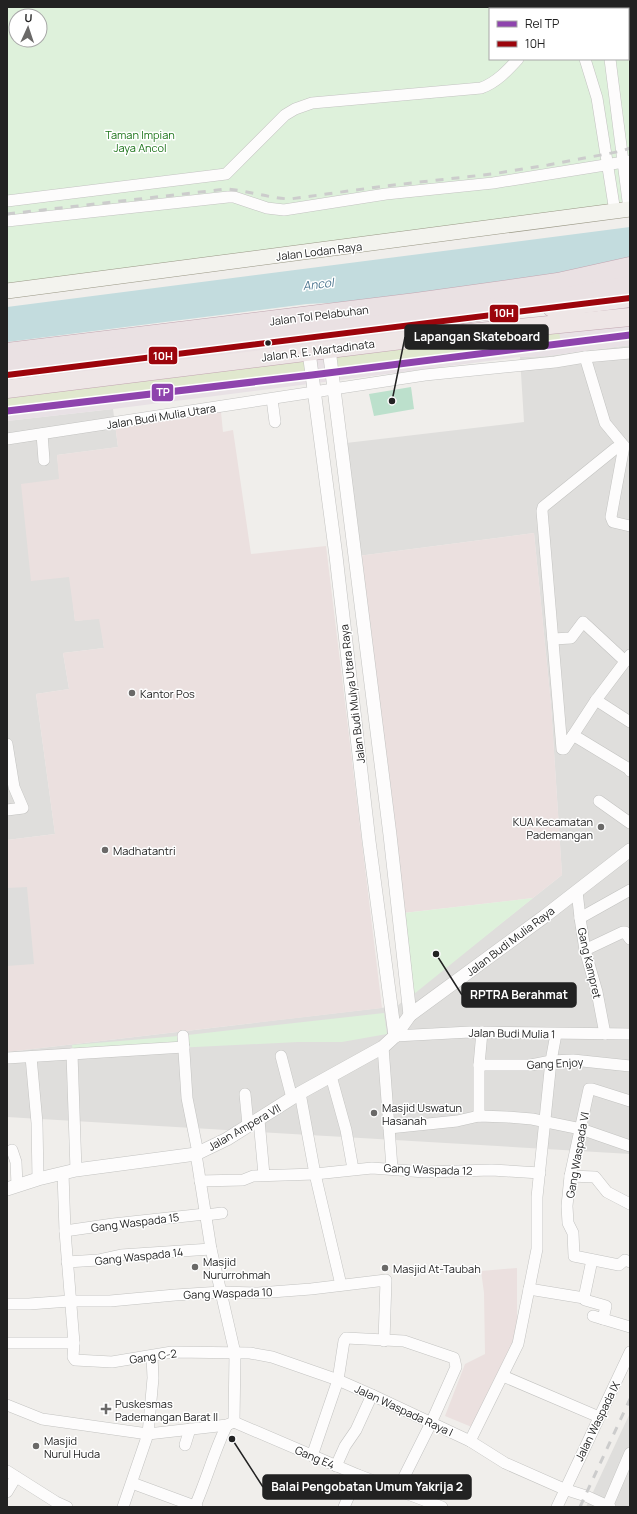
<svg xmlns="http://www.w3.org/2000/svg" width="637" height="1514" font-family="Manrope,sans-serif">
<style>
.residential{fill:#dfdedc}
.commercial{fill:#ebe0df}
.industrial{fill:#e8e1e5}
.grass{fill:#e0e8ce}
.park{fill:#def1db;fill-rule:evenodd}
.pitch{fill:#bce0cc}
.parking{fill:#dedddc}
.water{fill:#c3dcde}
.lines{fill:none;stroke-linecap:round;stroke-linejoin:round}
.minor-casing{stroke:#c3c3c1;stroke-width:12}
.tertiary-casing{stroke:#c3c3c1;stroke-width:14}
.secondary-casing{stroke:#999785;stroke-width:16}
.trunk-casing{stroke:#c1a6b1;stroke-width:19}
.motorway-casing{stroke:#c1a6b1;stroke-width:21}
.minor{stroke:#fdfcfc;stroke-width:11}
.tertiary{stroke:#fdfcfc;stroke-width:13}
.secondary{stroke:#f3f3ee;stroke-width:15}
.trunk{stroke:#eee6e6;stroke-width:18}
.motorway{stroke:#eae1e3;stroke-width:20}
.rail{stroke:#ccc;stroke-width:3;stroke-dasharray:8 8;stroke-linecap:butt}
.bus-1-casing{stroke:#fff;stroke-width:9}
.bus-1{stroke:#9c050c;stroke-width:6}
.rail-1-casing{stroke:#fff;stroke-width:10}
.rail-1{stroke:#8e44ad;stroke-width:7}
.bus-dot{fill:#222;stroke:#fff;stroke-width:1.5}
.poi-dot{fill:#6a6968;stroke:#fff;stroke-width:1.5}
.labels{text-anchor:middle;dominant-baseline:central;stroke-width:3;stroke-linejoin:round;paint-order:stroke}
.park-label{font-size:11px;fill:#1e751b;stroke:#fff}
.street-label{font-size:11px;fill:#222;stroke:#fff}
.poi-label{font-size:11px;fill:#222;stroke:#fff;text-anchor:start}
.water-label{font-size:12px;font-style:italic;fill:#4e7790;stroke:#fff}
.leader{fill:none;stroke:#222;stroke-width:1.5}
.callout-dot{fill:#222;stroke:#fff;stroke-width:1.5}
.callout{fill:#222;stroke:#222;stroke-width:1.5}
.callout-label{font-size:12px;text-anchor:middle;font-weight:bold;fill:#fff}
.line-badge{stroke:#fff;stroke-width:1.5}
.badge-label{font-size:11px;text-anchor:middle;font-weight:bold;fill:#fff}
</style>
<rect width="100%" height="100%" fill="#f0eeeb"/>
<g class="residential">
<path d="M630,345V1154L7,1117V1052L397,1006L562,875L551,705L534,533L358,556L346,443L524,422L520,357L547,356Z"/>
<path d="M113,409L118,447L57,455L75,621L100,618L104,648L63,653L69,689L36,694L55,834L7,840V421Z"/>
<path d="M630,1413V1507H586Z"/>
</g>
<g class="commercial">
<path d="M221,412L223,432L233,430L251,554L326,546L382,1008L7,1052V840L55,834L36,694L69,689L63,653L104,648L99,619L75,621L69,577L31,581L21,484L59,479L57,455L118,447L115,424Z"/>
<path d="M534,533L551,705L562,875L533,898L403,913L358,556Z"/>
<path d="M517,1268V1335L479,1430L445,1416L465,1364L485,1354L484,1293L481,1271Z"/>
</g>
<path class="industrial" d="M630,312V345L547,356L520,357L113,409L7,421V390Z"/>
<g class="grass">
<path d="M557,321L561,343L332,373L329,349Z"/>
<path d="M309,352L312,375L7,411V389Z"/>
</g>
<g class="park">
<path d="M7,7H630V210L7,291ZM490,9H628V59H490ZM16,16H40V40H16Z"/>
<path d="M533,898L414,994L404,913Z"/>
<path d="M384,1013L387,1034L342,1042H298L73,1053L72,1045L179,1036Z"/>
</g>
<path class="pitch" d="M411,387L414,409L374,416L369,394Z"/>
<g class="parking">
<path d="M619,7H630V30L628,27V9H619Z"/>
<path d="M27,887L34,964L7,966V888Z"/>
</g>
<path class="water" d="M630,227V288L307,304L7,342V307Z"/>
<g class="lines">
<g class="minor-casing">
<g id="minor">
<path d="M604,7V9"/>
<path d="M567,9L569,7"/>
<path d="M586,9L587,7"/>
<path d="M585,59L597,98L615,212"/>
<path d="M610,59L629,209"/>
<path d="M7,201L226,174L285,115L295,109L312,103L481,88C496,83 508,70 518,59"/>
<path d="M7,221L228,197H234L267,208L284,210L386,194L493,183L630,161"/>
<path d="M585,357L605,423L624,446L611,517L613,522L630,526"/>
<path d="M272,399L275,422"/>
<path d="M42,434L44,460"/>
<path d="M7,439L425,375L555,362L585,357L630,353"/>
<path d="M624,446L616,448L548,503L543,507L542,511L562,749H564L596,700L630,655"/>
<path d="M553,639L571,638L583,622L625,661"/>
<path d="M596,700L630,722"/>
<path d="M573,735L629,769L630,771"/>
<path d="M7,744L14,787L23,808L7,810"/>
<path d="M599,801L630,823"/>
<path d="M577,891L580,918L585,950L597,992L605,1034"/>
<path d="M580,918L630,890"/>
<path d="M585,950L623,932H625L630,939"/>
<path d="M183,1036L187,1098L198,1153"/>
<path d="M395,1036L470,1032L630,1034"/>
<path d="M383,1047L392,1168"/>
<path d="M72,1054L76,1170"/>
<path d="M281,1056L292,1098"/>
<path d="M31,1057L37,1123L38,1179"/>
<path d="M7,1058L184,1047"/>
<path d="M479,1065H531L551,1061L573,1060L630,1066"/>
<path d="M331,1076L346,1130L353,1169"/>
<path d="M300,1093L315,1174L341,1285"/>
<path d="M245,1094L248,1125"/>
<path d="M630,1101L592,1089H589L570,1176L567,1206L568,1223L573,1233L574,1256L619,1265L625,1260L630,1262"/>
<path d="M479,1116V1065L482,1032"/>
<path d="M259,1120L264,1175"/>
<path d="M389,1128L457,1121L479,1116L507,1117L532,1119L581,1129L630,1146"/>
<path d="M12,1150L16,1162L17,1185"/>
<path d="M63,1173L65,1231L74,1343L73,1357L75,1360L112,1362L172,1352L250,1353L272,1357L338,1380L372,1395L470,1441L505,1463L564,1489L586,1496L610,1507"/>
<path d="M570,1176L595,1177L607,1192L630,1204"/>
<path d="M200,1181L243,1180L253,1176L315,1174L372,1168L425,1172L492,1170L540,1173"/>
<path d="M206,1215L222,1213"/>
<path d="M65,1231L113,1224L205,1214"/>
<path d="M592,1260L584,1298L585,1300L606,1306L603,1319"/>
<path d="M67,1262L98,1260L121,1255L211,1249"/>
<path d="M529,1289L584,1298"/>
<path d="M7,1304H29L70,1301H110L175,1295L221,1292L258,1293L311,1289L386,1280L384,1341"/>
<path d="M593,1316L630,1327"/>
<path d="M7,1343H74"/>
<path d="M503,1376L599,1417"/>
<path d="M7,1405L42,1419L148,1434L153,1378L152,1356"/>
<path d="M234,1422L358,1475L442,1507"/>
<path d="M470,1441L518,1344L537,1249V1197L551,1061L556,1034"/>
<path d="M185,1445L190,1429"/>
<path d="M312,1456L338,1380L344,1341L346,1338L404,1341L454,1358L456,1367L431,1423L397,1491"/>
<path d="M336,1466L345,1446L356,1430L372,1395"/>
<path d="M7,1471L56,1502L67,1507"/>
<path d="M132,1483L197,1507"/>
<path d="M7,1492L16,1477"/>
<path d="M195,1506C207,1479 214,1451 227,1425"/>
<path d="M123,1507L148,1434L227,1425L234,1422L235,1353L211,1249L196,1154"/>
<path d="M344,1507L358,1475"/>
<path d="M557,1507L630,1352"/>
<path d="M607,1507L630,1453"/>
</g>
</g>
<g class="tertiary-casing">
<g id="tertiary">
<path d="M329,349L390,835L410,1015"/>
<path d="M309,352L336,556L369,841L395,1036"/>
<path d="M7,1189L38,1179L76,1170L196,1154L227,1139L300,1093L383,1047L395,1036L410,1015L545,916L630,850"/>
</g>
</g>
<g class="secondary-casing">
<path id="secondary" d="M7,291L630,209"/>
</g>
<g class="trunk-casing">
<g id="trunk">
<path d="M552,308L630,298"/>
<path d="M7,389L418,338L630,317"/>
</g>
</g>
<g class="motorway-casing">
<g id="motorway">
<path d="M7,353L416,303L558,283L630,267"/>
<path d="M7,370C215,346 424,323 630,286"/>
</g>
</g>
<use href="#minor" class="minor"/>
<use href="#tertiary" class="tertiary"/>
<use href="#secondary" class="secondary"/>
<use href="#trunk" class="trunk"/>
<use href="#motorway" class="motorway"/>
<g class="rail">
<path d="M7,214L227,189C249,191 269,198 290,199L385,186L492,174L548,165L622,151L630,148"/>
<path d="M580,1507L630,1399"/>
</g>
<g class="bus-1-casing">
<path id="bus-1" d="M7,375L630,298"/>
</g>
<use href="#bus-1" class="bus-1"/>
<g class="rail-1-casing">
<path id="rail-1" d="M7,411L312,375L630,335"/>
</g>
<use href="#rail-1" class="rail-1"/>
</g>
<circle class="bus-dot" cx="268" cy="343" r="3.5"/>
<g class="poi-dot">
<circle cx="132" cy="693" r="4"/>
<circle cx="601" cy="827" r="4"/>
<circle cx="105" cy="850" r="4"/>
<circle cx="374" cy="1113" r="4"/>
<circle cx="195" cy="1267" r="4"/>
<circle cx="385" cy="1268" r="4"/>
<path d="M104 1403h4v4h4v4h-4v4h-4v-4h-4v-4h4z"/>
<circle cx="36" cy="1446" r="4"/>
</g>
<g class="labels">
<g class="park-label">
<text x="140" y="134">Taman Impian<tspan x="140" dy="13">Jaya Ancol</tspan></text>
</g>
<g class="street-label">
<text transform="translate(319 251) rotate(-7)">Jalan Lodan Raya</text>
<text transform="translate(319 315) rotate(-7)">Jalan Tol Pelabuhan</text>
<text transform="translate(318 350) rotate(-7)">Jalan R. E. Martadinata</text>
<text transform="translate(161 416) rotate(-9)">Jalan Budi Mulia Utara</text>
<text transform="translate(352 694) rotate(-97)">Jalan Budi Mulya Utara Raya</text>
<text transform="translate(510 941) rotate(-37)">Jalan Budi Mulia Raya</text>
<text transform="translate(590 963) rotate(77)">Gang Kampret</text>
<text transform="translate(512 1033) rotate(1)">Jalan Budi Mulia 1</text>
<text transform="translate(555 1063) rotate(-3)">Gang Enjoy</text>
<text transform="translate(244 1127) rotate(-30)">Jalan Ampera VII</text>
<text transform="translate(577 1155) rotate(-80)">Gang Waspada VI</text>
<text transform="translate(428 1169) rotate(2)">Gang Waspada 12</text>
<text transform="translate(135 1222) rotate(-7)">Gang Waspada 15</text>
<text transform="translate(139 1256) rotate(-6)">Gang Waspada 14</text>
<text transform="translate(228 1293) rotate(-2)">Gang Waspada 10</text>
<text transform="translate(153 1356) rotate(-8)">Gang C-2</text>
<text transform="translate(404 1410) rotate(25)">Jalan Waspada Raya I</text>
<text transform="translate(597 1421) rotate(-64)">Jalan Waspada IX</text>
<text transform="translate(315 1457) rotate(23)">Gang E4</text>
</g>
<g class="poi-label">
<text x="140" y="693">Kantor Pos</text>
<text x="593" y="821" text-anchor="end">KUA Kecamatan<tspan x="593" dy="13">Pademangan</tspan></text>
<text x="113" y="850">Madhatantri</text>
<text x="382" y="1107">Masjid Uswatun<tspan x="382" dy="13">Hasanah</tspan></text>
<text x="203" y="1261">Masjid<tspan x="203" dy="13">Nururrohmah</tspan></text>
<text x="393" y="1268">Masjid At-Taubah</text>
<text x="115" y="1403">Puskesmas<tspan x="115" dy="13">Pademangan Barat II</tspan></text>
<text x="44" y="1440">Masjid<tspan x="44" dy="13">Nurul Huda</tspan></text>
</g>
<g class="water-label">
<text transform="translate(318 284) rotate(-7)">Ancol</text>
</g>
</g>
<path class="leader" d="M392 401L405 337M436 954L462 995M232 1439L263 1487"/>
<g class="callout-dot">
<circle cx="392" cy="401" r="4"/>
<circle cx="436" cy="954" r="4"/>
<circle cx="232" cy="1439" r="4"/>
</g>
<g class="callout">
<rect x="405" y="325" width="143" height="24" rx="4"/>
<rect x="462" y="983" width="114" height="24" rx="4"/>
<rect x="263" y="1475" width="208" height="24" rx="4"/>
</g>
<g class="callout-label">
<text x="477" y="341">Lapangan Skateboard</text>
<text x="519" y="999">RPTRA Berahmat</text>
<text x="367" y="1491">Balai Pengobatan Umum Yakrija 2</text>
</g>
<g class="line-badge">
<rect x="489" y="304" width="30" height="19" rx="4" fill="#9c050c"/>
<rect x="148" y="346" width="30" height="19" rx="4" fill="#9c050c"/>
<rect x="151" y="383" width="23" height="19" rx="4" fill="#8e44ad"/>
</g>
<g class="badge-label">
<text x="504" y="317">10H</text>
<text x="163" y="360">10H</text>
<text x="163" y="396">TP</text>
</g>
<rect width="637" height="1514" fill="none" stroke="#222222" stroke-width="16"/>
<rect x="489" y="8" width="140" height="52" fill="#ffffff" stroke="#a7a7a7"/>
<rect x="497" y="21" width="20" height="6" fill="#8e44ad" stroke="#a7a7a7"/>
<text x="525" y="28" font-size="12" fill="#222222">Rel TP</text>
<rect x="497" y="41" width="20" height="6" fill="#9c050c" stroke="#a7a7a7"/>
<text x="525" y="48" font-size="12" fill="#222222">10H</text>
<g transform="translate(28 28) rotate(3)"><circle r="19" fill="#ffffff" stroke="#a7a7a7"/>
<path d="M0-3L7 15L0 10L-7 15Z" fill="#6a6968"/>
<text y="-6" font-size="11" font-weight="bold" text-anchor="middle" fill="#222222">U</text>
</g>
</svg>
